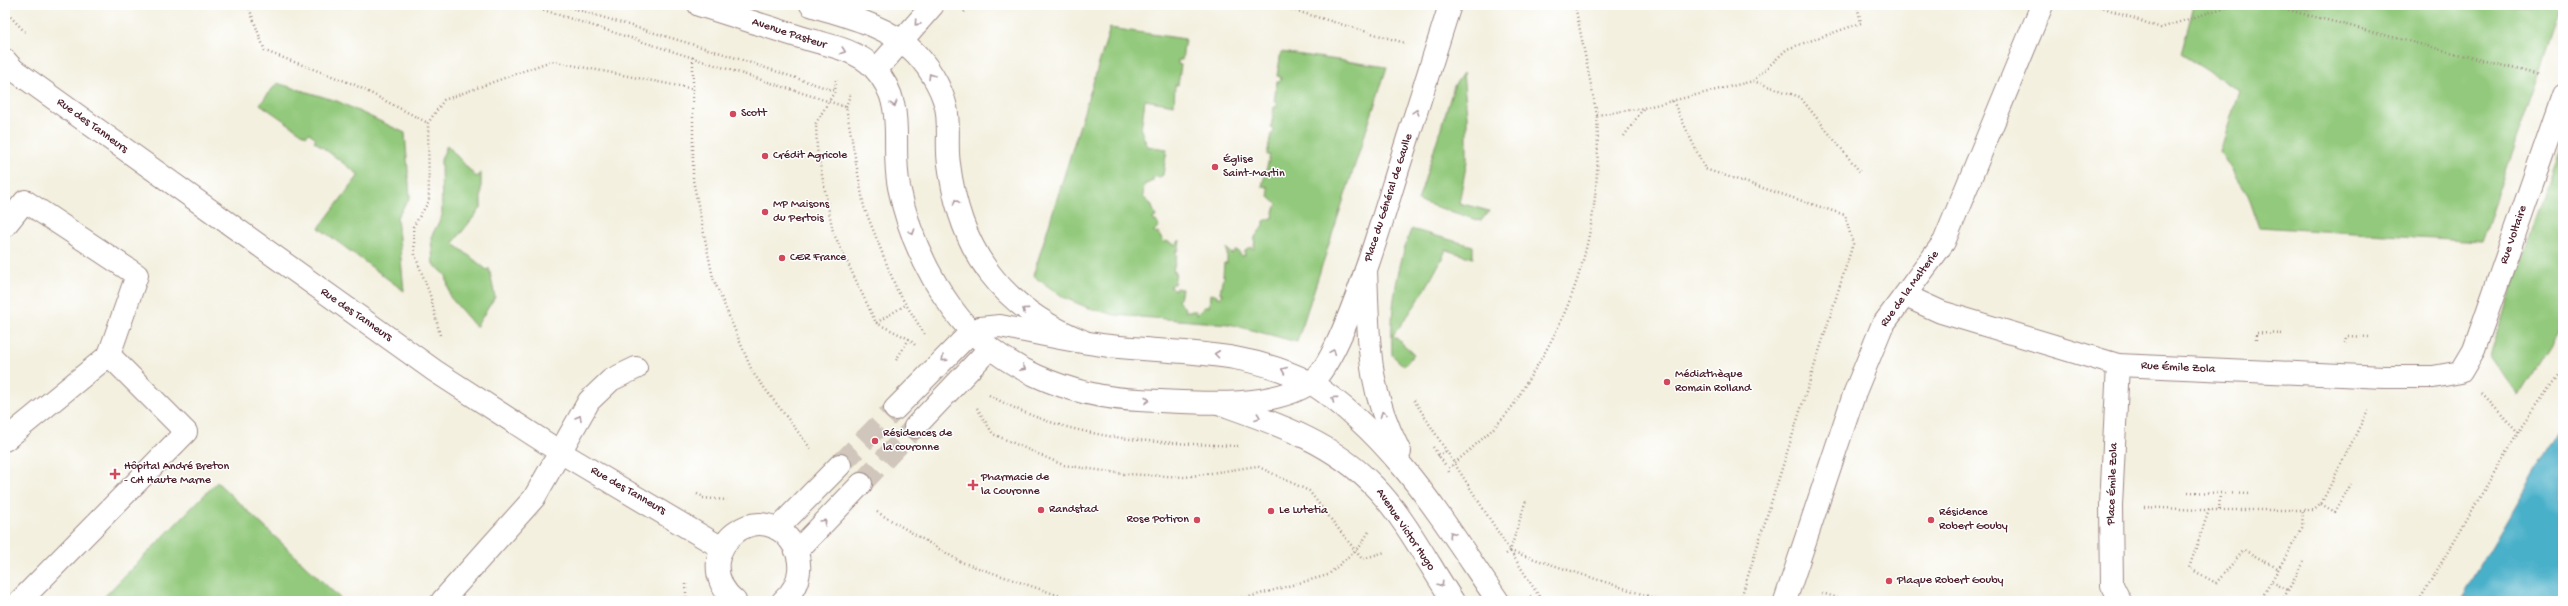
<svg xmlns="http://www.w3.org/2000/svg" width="2568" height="606" font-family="'Gochi Hand',sans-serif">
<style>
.green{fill:#93c97b;stroke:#6e7453}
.water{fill:#4ab0c9;stroke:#4a687a}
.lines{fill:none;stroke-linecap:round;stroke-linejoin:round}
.major-tunnel{stroke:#d1c6bb;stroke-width:22;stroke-dasharray:22 11;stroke-linecap:butt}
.minor-casing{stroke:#9e8885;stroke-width:24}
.major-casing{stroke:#9e8885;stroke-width:24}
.path{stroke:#9e8885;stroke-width:2.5;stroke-dasharray:1 3;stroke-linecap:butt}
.minor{stroke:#fff;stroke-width:22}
.major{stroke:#fff;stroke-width:22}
.oneway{stroke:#ae9aa0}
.poi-dot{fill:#d1495b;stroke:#fff;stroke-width:1.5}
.labels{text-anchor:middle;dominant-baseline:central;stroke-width:3;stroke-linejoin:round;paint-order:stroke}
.street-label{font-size:12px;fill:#4a1f2b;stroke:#fff}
.poi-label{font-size:12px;fill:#4a1f2b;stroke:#fff;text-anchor:start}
</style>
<rect width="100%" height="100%" fill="#fff"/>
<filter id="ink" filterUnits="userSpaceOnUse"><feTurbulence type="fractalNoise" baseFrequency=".025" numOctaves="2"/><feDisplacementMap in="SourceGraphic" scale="8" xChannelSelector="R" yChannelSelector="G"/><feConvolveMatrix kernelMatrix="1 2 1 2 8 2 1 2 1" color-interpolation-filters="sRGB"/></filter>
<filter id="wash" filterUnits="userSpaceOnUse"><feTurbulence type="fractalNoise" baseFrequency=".012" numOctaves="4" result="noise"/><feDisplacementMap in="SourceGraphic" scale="16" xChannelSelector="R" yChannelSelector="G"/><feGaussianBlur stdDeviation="0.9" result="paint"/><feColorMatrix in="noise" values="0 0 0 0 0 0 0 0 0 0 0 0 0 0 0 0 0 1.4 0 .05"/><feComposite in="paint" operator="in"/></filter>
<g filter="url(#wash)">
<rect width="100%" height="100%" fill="#f3f0df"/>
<g class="green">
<path d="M2194,5H2563L2481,241L2259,227L2248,195L2220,152L2239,91L2181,54Z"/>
<path d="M1110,28L1185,39L1182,60H1178V64L1181,65L1178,85H1175L1174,105L1145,100L1141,130L1147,146L1167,149L1163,175L1158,178L1156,176L1153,178V181L1144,185L1143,197L1151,204L1156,217L1153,218L1154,221H1156L1159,226L1154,231V233H1158L1164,243L1166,241L1175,245L1180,240L1178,251H1175L1177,255L1173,271L1176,272L1174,284H1171L1170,286L1175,290V288L1182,289L1180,298L1177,300L1185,308L1184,311H1196L1197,314L1206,306L1209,307L1210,294L1217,295V297L1220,298L1223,294L1220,293L1222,280L1225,277L1223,276L1224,263H1227V248L1231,254L1237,250L1242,256L1245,255L1244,252L1250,247L1254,249L1255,237L1264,225V221L1274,217L1273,215L1277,204L1269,197L1268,187L1262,186L1270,155H1267L1271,134H1273L1274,129L1271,128L1274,107H1277V102H1274L1277,82H1279L1281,77L1277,76L1281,52L1387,67L1297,342L1229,324L1115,315L1086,307L1065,298L1033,276Z"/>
<path d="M1463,73L1467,116V161L1459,203L1489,211L1481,221L1418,201L1454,86Z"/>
<path d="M277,83L337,101L405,133L410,197L397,217L404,291L319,228L359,175L314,141L316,138L309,133L306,136L260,104Z"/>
<path d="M2563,143V324L2518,396L2489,355Z"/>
<path d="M447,145L476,177L481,173V208L453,243L487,270L489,268L495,297L476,327L450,297L446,275L433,264L431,237L442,216L441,160Z"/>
<path d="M1411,229L1473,246V258L1446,250C1431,281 1415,308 1393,335L1414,354L1404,366L1392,355C1390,309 1396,272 1411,229Z"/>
<path d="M217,482L343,601H100Z"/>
</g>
<path class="water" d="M2563,424L2561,601H2460Z"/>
</g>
<g filter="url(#ink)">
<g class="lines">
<g class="major-tunnel">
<path d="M840,465L895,409"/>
<path d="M861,484L915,427"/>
</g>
<g class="minor-casing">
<g id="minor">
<path d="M5,226L25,201L137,275L109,355"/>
<path d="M1366,270C1369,341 1366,387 1400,452"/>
<path d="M1906,296L1941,312L2118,365L2384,377H2433L2461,372L2474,350L2563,95"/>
<path d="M2118,365L2111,505L2112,585L2120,601"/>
<path d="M1311,383C1394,437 1443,521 1498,601"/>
<path d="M1221,404C1277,424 1332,442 1374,486C1404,516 1429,565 1453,601"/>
<path d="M5,440L109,355L186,432L20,601"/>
<path d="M442,601L534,498L589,401L611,380L636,368"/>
<path d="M1785,601L1855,392L1882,326L1944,242L2042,5"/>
</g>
</g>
<g class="major-casing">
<g id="major">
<path d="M699,5C733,16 766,26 800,37C823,44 857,49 874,68C908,105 890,143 899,187C908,232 927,274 954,311C996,368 1070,397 1139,400C1188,402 1268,411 1310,383C1342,363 1386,207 1399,166C1416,112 1433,59 1450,5"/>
<path d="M811,5C844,16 883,24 910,48C926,62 941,86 946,107C950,126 946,146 949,164C960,252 1002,308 1083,341"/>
<path d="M5,60L14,70L435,371L560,452L722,548"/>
<path d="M876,70L933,5"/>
<path d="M895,409L971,332L980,328L1000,326C1036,333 1073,342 1110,346C1182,354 1244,349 1311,383"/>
<path d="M915,427L989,349"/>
<path d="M777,529L840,465"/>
<path d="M797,551L861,484"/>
<path d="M735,601C723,591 716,577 718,561C720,550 726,540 735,533C777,501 825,563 783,601"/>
</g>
</g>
<g class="path">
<path d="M248,5L265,51L353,84L428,123"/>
<path d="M528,5L846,107L864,207L897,290L925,335"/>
<path d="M562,5L721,53L835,91"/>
<path d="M1276,5L1405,43"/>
<path d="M1575,5L1597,115L1643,108L1753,81L1787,49L1861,23L1857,5"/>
<path d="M2096,5L2161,28L2232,5"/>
<path d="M2269,5L2539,75"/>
<path d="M5,11L27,34"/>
<path d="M964,12L971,5"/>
<path d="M693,57V180L713,278L753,373L811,449"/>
<path d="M836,80L835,91L816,123L817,149L833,232L876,323L907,304"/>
<path d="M1753,81L1800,97L1860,172"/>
<path d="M1673,101L1705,169L1845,215L1853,244L1740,601"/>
<path d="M846,107L851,92"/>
<path d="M1624,136L1643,109"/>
<path d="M876,323L909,339L915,345"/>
<path d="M440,335L430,295L415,255L413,227L429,201L428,123L444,100L551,61L694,89"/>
<path d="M2256,340V333L2285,334"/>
<path d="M2346,343L2347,336L2369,337"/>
<path d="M896,360L909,339"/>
<path d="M2482,394L2518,432"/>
<path d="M989,395C1071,441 1147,442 1238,446"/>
<path d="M1414,400L1542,601"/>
<path d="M977,408L993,434L1063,465L1125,474L1185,477L1257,466L1309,491L1362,559L1385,552"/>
<path d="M1433,447L1446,466"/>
<path d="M1438,456L1446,451"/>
<path d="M1449,472L1448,469C1469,450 1491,433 1509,411C1517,401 1523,388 1530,377C1583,295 1602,212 1597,115"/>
<path d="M2188,492L2252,494"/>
<path d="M697,494L704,497"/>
<path d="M703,498L727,500"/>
<path d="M2321,504L2335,512L2351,484"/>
<path d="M2144,507L2199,510H2314L2321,504L2369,408"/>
<path d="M2209,510L2189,568L2216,583L2244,550L2279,569"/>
<path d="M2219,510L2220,494"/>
<path d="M877,512L961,562L1063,597L1095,601"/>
<path d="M1510,551L1663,601"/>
<path d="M1506,554L1510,551L1526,500"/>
<path d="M2272,582L2288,590"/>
<path d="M686,584V601"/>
<path d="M1822,593L1848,601"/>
<path d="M1530,596L1533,601"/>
<path d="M1214,601L1249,597L1328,575L1360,546L1370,530"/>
<path d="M2260,601L2302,528L2303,510"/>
<path d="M2282,601L2304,562"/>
<path d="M2419,601L2518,432L2563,368"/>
</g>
<use href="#minor" class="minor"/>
<use href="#major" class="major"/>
</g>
<defs><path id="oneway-chevron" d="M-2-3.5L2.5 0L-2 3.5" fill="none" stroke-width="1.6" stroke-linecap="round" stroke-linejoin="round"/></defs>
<g class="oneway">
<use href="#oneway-chevron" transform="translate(917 23) rotate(132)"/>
<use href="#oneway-chevron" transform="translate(843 51) rotate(19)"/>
<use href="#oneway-chevron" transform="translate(931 76) rotate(-122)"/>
<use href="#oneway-chevron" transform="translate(894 104) rotate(73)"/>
<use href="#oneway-chevron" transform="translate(1416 112) rotate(-72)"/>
<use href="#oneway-chevron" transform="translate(956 202) rotate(-108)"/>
<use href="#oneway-chevron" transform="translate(912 232) rotate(72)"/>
<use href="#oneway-chevron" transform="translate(1025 310) rotate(-143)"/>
<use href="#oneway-chevron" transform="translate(1333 352) rotate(-66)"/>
<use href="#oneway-chevron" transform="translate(1217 354) rotate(-173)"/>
<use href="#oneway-chevron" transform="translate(944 359) rotate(136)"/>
<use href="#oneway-chevron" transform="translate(1023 368) rotate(26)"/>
<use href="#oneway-chevron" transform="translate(1284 370) rotate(-157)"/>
<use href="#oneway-chevron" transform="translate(1334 399) rotate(-144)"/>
<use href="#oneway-chevron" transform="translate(1147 400) rotate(2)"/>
<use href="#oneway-chevron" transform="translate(1383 414) rotate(-111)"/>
<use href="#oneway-chevron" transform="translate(1258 417) rotate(20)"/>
<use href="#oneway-chevron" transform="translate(579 418) rotate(-60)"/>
<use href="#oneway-chevron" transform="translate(824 522) rotate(-46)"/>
<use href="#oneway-chevron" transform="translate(1452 534) rotate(-124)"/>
<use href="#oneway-chevron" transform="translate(1441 584) rotate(57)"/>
</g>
</g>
<g class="poi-dot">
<circle cx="733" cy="114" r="4"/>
<circle cx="765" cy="156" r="4"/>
<circle cx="1215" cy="167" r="4"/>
<circle cx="765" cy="212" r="4"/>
<circle cx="782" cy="258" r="4"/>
<circle cx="1667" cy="382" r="4"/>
<circle cx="875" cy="441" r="4"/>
<path d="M113 468h4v4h4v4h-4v4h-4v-4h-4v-4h4z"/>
<path d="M971 479h4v4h4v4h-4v4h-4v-4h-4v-4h4z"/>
<circle cx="1041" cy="510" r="4"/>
<circle cx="1271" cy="511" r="4"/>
<circle cx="1197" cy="520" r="4"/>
<circle cx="1931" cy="520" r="4"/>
<circle cx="1889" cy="581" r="4"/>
</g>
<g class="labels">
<g class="street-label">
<text transform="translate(789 34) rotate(18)">Avenue Pasteur</text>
<text transform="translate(92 126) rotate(36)">Rue des Tanneurs</text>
<text transform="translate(1389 198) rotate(-72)">Place du Général de Gaulle</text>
<text transform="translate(2514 235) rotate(-71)">Rue Voltaire</text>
<text transform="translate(1910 289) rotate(-54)">Rue de la Malterie</text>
<text transform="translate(356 315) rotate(35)">Rue des Tanneurs</text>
<text transform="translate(2178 368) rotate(3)">Rue Émile Zola</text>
<text transform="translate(2113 484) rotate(-88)">Place Émile Zola</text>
<text transform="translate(628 491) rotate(30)">Rue des Tanneurs</text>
<text transform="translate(1405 530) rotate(56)">Avenue Victor Hugo</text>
</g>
<g class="poi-label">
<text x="741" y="114">Scott</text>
<text x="773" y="156">Crédit Agricole</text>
<text x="1223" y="160">Église<tspan x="1223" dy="14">Saint-Martin</tspan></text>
<text x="773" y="205">MP Maisons<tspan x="773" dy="14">du Pertois</tspan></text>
<text x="790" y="258">CER France</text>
<text x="1675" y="375">Médiathèque<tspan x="1675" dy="14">Romain Rolland</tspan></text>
<text x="883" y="434">Résidences de<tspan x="883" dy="14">la couronne</tspan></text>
<text x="124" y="467">Hôpital André Breton<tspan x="124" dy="14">- CH Haute Marne</tspan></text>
<text x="981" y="478">Pharmacie de<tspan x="981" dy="14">la Couronne</tspan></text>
<text x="1049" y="510">Randstad</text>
<text x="1279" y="511">Le Lutetia</text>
<text x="1939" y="513">Résidence<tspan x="1939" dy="14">Robert Gouby</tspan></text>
<text x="1189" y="520" text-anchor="end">Rose Potiron</text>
<text x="1897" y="581">Plaque Robert Gouby</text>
</g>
</g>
<rect width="2568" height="606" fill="none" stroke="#fff" stroke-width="20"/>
</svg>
